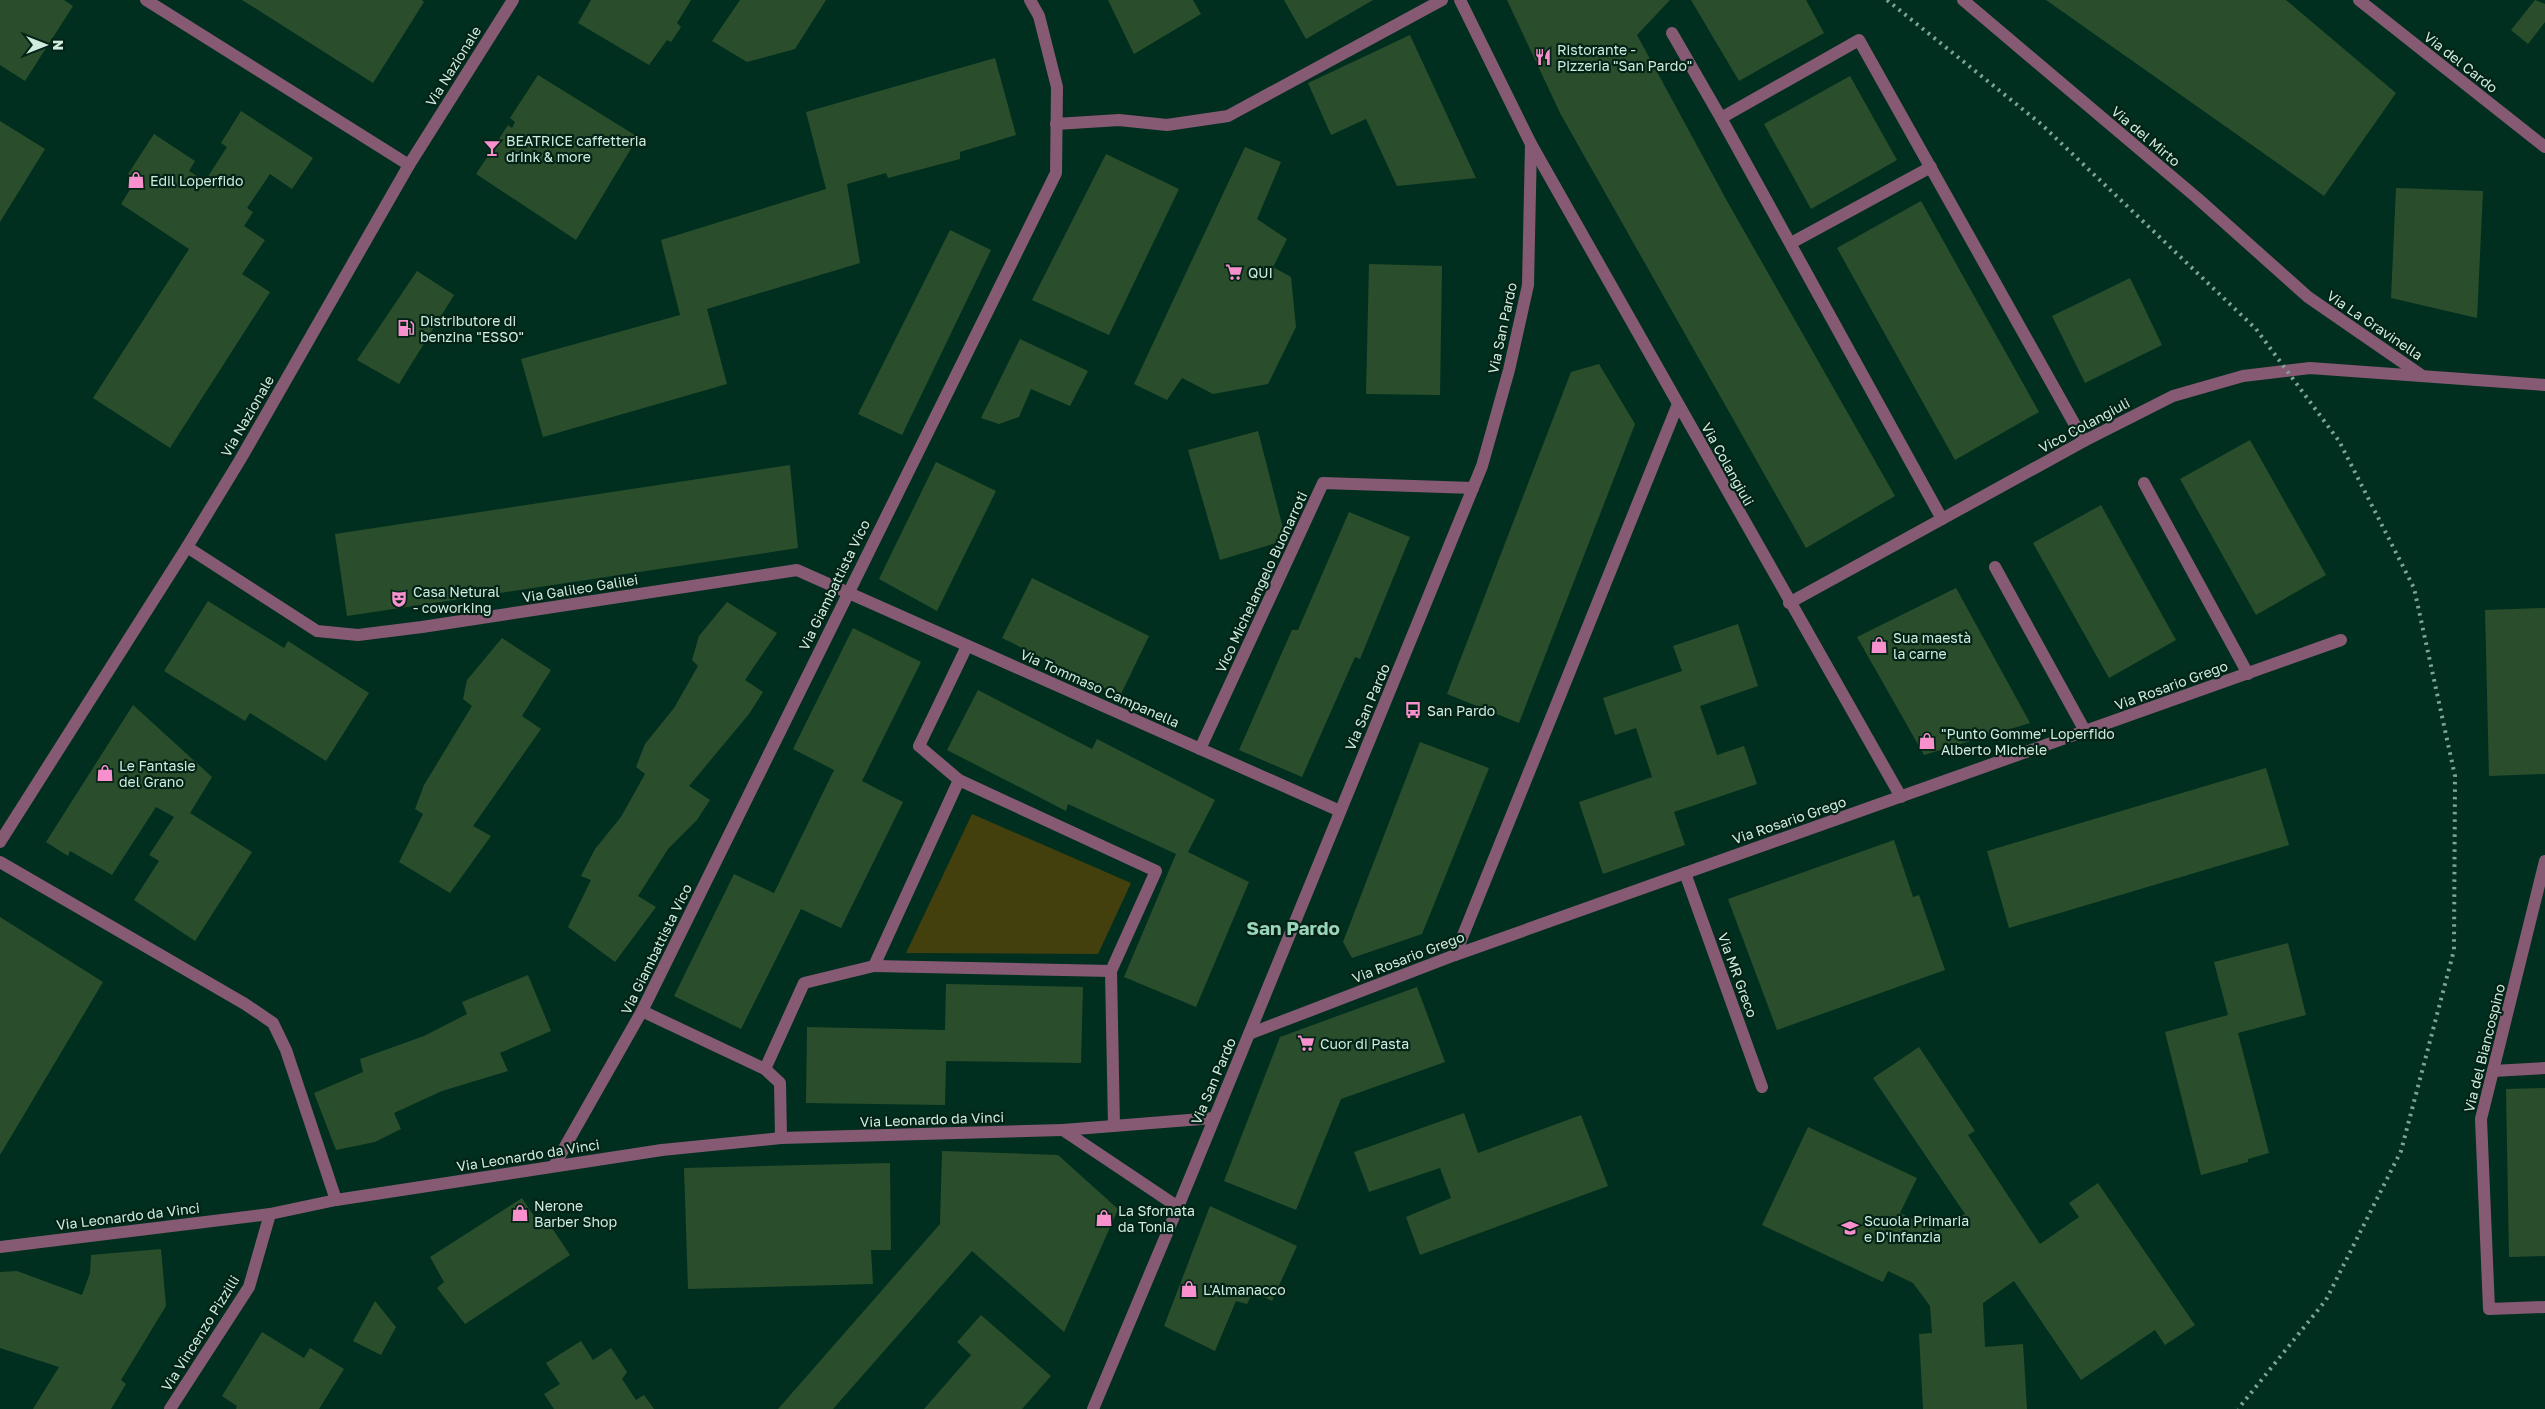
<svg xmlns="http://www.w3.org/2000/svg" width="2545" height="1409" font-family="'Golos Text',sans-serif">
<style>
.green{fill:#43400e}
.building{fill:#2a4e2b}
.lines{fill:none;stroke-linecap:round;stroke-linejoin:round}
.service{stroke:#875a74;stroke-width:12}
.minor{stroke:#875a74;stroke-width:12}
.tertiary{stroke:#875a74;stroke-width:12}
.rail{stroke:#7fa394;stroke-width:4;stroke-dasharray:2.5 5;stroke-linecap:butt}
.labels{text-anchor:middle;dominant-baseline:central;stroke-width:4.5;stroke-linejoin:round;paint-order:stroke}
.poi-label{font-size:14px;fill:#cfecde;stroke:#042317;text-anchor:start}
.street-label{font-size:14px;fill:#cfecde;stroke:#042317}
.district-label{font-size:19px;font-weight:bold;fill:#9ad5ba;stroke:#042317}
</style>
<rect width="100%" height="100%" fill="#002f1f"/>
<path class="green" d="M972,814L1131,883L1098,954L906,953Z"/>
<g class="building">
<path d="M0,0H64L73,6L25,81L0,65Z"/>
<path d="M242,0H422L424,2L373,83Z"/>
<path d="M591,0H691L677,23L681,27L671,42L667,40L649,65L578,23Z"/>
<path d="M740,0H826L795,49L747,62L712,41Z"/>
<path d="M1108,0H1193L1201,14L1134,54Z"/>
<path d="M1284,0H1373L1306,39Z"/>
<path d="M1507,0H1670L1637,35L1727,201L1895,496L1806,548L1560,113Z"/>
<path d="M1691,0H1806L1824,33L1739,81Z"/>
<path d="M2046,0H2286L2396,93L2324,196Z"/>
<path d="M2535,0L2545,4V22L2528,44L2511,30Z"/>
<path d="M1410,35L1476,178L1397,186L1366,119L1331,135L1308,83Z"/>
<path d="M995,58L1016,135L960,152V159L888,178L886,173L847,184L860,263L707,309L727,384L543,437L521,359L680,315L661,240L826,189L806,112Z"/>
<path d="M538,75L638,137L576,240L476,174L508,125L512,128L515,122L510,118Z"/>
<path d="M1850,76L1897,160L1811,209L1764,124Z"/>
<path d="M241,111L313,158L292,189L270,174L247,208L253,212L244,226L265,240L242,274L270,292L170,448L93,398L189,249L121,204L136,180L128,174L154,134L195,161L189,171L205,181L227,147L221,143Z"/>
<path d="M0,121L45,149L0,222Z"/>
<path d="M1245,147L1281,162L1257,219L1287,239L1273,267L1291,277L1296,327L1268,384L1213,394L1182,378L1167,400L1134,384Z"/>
<path d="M1106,154L1179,189L1109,335L1032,300Z"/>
<path d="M2396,188L2483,191L2477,318L2391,298Z"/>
<path d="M1921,201L2039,412L1955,460L1837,248Z"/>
<path d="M950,230L991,250L902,435L858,414Z"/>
<path d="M1369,264L1442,266L1440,395L1366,394Z"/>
<path d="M417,271L454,295L399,384L357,360Z"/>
<path d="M2130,278L2162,345L2085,383L2052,316Z"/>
<path d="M1020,339L1088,371L1070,406L1031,389L1019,417L999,424L981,418Z"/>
<path d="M1599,364L1635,424L1519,723L1447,694L1571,372Z"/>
<path d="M1258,431L1286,540L1220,560L1188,450Z"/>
<path d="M2250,440L2326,575L2256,615L2180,479Z"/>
<path d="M936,462L996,491L937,611L879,579Z"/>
<path d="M790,465L798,548L347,616L335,534Z"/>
<path d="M2101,505L2176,640L2109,678L2033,543Z"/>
<path d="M1349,512L1410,537L1360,659L1355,657L1302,777L1239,750L1292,630H1298Z"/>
<path d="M1032,578L1149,636L1120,696L1002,638Z"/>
<path d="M1956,588L2030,723L1924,755L1857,637Z"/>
<path d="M208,601L284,648L288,641L369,693L326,761L250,713L245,721L164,671Z"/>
<path d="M727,602L777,633L745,680L763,692L749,714L689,786L710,800L697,820L668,849L638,896L656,907L615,962L568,927L591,880L581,876L595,849L621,817L645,774L636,767L645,744L674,708L698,666L692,660L699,636Z"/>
<path d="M2545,608V774L2489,776L2485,610Z"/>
<path d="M1738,624L1758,686L1700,706L1717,755L1744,746L1757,784L1674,812L1685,845L1603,874L1579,802L1652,777L1636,728L1615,735L1603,698L1682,671L1673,646Z"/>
<path d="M853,628L921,662L862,781L903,802L841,928L801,909L741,1029L674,996L734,874L774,893L834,770L793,749Z"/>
<path d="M502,638L551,670L522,716L541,729L473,826L491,836L450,893L399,862L423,814L415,809L424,785L472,706L463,699L467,680Z"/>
<path d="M978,690L1092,749L1097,739L1215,800L1188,852L1249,882L1196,1007L1124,977L1176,854L1068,804L1066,811L947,750Z"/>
<path d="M133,705L212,777L190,813L252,852L195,941L134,900L159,861L149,855L174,817L156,807L112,875L70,851L68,856L46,842Z"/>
<path d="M1420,742L1489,768L1422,934L1352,958L1343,942Z"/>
<path d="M2266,768L2289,845L2009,928L1987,851Z"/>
<path d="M1894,840L1913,897L1919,895L1945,970L1777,1030L1728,899Z"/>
<path d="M0,917L103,982L0,1155Z"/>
<path d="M2288,943L2306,1015L2238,1033L2269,1153L2248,1159V1162L2201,1175L2165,1032L2228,1015L2214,962Z"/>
<path d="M528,975L551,1031L500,1053L508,1071L442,1091L394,1113L401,1129L375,1142L336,1150L314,1093L363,1072L360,1059L424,1036L467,1014L462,1002Z"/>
<path d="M946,984L1083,987L1081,1063L946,1061L945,1105L806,1103L807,1027L945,1030Z"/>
<path d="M1417,987L1445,1062L1341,1099L1296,1210L1224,1181L1280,1037Z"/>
<path d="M1919,1047L1975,1131L1968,1135L2040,1244L2079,1217L2069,1203L2098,1183L2195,1325L2165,1345L2155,1330L2081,1380L2014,1281L1983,1303L1985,1347L2023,1344L2027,1409H1923L1919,1334L1932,1333L1930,1306L1913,1283L1888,1271L1883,1282L1762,1225L1808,1127L1917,1178L1900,1213L1937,1231L1965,1214L1873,1078Z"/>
<path d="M2545,1088V1256L2509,1257L2506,1089Z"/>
<path d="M1464,1113L1478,1153L1581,1115L1608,1186L1420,1255L1406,1217L1451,1198L1440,1168L1369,1192L1354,1152Z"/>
<path d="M942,1151L1058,1155L1118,1209L1064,1332L972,1251L833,1409H778L940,1224Z"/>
<path d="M890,1163L891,1250H871L873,1284L688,1289L684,1168Z"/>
<path d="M522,1198L537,1221L544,1216L570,1255L465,1324L437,1288L444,1282L430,1257Z"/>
<path d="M1210,1206L1297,1246L1272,1301L1253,1292L1247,1304L1236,1301L1215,1351L1164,1326Z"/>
<path d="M161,1249L166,1306L121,1380L126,1384L111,1409H33L59,1367L0,1348V1272L17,1271L82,1295L90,1273L91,1255Z"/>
<path d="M375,1301L396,1327L381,1355L353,1341Z"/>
<path d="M981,1315L1051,1376L1022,1409H924L971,1355L957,1342Z"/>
<path d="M262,1332L304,1358L310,1348L344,1369L319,1409H236L237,1406L222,1396Z"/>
<path d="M581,1341L593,1360L611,1348L627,1372L622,1379L636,1400L644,1395L654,1409H554L544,1394L560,1384L546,1363Z"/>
</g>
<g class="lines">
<path class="service" d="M2493,1071L2545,1068"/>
<g class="minor">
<path d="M146,0L409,165"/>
<path d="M1460,0L1531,144L1901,797"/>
<path d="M1963,0L2196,197L2308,297L2421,375"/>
<path d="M2359,0L2545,147"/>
<path d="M1672,33L1721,118"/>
<path d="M1056,124L1119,120L1167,125L1228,116L1442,0"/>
<path d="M1791,243L1931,167"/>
<path d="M2144,483L2248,674"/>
<path d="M1942,519L1721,118L1859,40L2084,441"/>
<path d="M187,547L317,631L358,635L422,627L797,570L1340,811"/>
<path d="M1995,567L2085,731"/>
<path d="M1789,603L2084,441L2173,396L2243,376L2310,368L2545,385"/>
<path d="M1200,749L1323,483L1473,488"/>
<path d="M959,780L1156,871L1111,971L1114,1126"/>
<path d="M2545,861L2481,1119L2489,1309L2545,1307"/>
<path d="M0,862L245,1004L273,1023L286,1050L336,1200"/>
<path d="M1685,873L1762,1087"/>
<path d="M1455,955L1678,404"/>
<path d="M874,966L1111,971"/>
<path d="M642,1011L765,1069L780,1083L781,1138"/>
<path d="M1249,1034L1455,955L2341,640"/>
<path d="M765,1069L804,983L874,966L959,780L919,746L967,646"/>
<path d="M554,1166L642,1011L1056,173L1057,87L1039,16L1030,0"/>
<path d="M1178,1207L1063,1130L1214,1118"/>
<path d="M0,1247L270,1214L336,1200L662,1150L781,1138L1063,1130"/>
<path d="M170,1409L249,1287L270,1214"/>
<path d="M1093,1409L1178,1207L1482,466L1509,370L1528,285L1531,144"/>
</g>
<path class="tertiary" d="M0,842L187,547L240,460L409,165L513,0"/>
<path class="rail" d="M1887,0L2041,124L2256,329L2339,441L2414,588L2455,776L2454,950L2401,1151L2326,1300L2238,1409"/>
</g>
<defs>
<g id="restaurant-bare" transform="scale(1.35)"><path d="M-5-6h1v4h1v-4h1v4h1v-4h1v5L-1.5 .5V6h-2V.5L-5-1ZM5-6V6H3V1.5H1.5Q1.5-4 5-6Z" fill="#f890cd" stroke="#042317" stroke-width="2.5" paint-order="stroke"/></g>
<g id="bar-bare" transform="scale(1.35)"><path d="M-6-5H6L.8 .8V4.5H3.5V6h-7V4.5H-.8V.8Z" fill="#f890cd" stroke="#042317" stroke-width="2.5" paint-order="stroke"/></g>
<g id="shop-bare" transform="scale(1.35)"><path d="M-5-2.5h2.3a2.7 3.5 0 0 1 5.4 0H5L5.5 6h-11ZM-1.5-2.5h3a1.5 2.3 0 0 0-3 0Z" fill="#f890cd" stroke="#042317" stroke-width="2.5" paint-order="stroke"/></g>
<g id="supermarket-bare" transform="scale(1.35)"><path d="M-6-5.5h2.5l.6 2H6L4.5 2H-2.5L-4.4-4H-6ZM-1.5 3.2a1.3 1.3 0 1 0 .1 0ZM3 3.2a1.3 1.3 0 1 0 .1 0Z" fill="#f890cd" stroke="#042317" stroke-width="2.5" paint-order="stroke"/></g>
<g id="fuel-bare" transform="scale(1.35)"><path d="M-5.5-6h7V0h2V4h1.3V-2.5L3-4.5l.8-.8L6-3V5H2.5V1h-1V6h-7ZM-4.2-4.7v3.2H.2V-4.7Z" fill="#f890cd" stroke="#042317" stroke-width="2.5" paint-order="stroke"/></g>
<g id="theatre-bare" transform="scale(1.35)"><path d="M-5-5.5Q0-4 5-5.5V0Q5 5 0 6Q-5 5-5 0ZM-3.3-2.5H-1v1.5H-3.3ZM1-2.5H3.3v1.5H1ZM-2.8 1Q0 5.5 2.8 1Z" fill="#f890cd" stroke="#042317" stroke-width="2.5" paint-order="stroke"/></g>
<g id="bus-bare" transform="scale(1.35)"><path d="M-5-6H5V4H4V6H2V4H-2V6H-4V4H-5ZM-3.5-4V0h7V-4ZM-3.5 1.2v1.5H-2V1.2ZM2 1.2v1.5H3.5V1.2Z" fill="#f890cd" stroke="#042317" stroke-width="2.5" paint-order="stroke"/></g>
<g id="school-bare" transform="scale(1.35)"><path d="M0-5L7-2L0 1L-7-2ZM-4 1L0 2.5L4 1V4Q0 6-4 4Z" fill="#f890cd" stroke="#042317" stroke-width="2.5" paint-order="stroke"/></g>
</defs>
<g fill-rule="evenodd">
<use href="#restaurant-bare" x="1543" y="57"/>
<use href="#bar-bare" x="492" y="148"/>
<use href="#shop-bare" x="136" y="180"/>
<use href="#supermarket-bare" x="1234" y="272"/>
<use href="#fuel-bare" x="406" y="328"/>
<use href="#theatre-bare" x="399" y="599"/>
<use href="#shop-bare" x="1879" y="645"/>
<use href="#bus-bare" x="1413" y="710"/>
<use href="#shop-bare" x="1927" y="741"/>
<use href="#shop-bare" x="105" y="773"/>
<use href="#supermarket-bare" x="1306" y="1043"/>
<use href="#shop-bare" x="520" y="1213"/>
<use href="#shop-bare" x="1104" y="1218"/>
<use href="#school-bare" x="1850" y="1228"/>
<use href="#shop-bare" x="1189" y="1289"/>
</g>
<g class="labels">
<g class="poi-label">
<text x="1557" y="49">Ristorante -<tspan x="1557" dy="16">Pizzeria "San Pardo"</tspan></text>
<text x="506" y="140">BEATRICE caffetteria<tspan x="506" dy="16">drink &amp; more</tspan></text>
<text x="150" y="180">Edil Loperfido</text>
<text x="1248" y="272">QUI</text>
<text x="420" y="320">Distributore di<tspan x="420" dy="16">benzina "ESSO"</tspan></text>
<text x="413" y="591">Casa Netural<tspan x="413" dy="16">- coworking</tspan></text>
<text x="1893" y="637">Sua maestà<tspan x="1893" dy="16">la carne</tspan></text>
<text x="1427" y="710">San Pardo</text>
<text x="1941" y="733">"Punto Gomme" Loperfido<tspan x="1941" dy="16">Alberto Michele</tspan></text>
<text x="119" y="765">Le Fantasie<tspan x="119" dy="16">del Grano</tspan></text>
<text x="1320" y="1043">Cuor di Pasta</text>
<text x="534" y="1205">Nerone<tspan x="534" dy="16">Barber Shop</tspan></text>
<text x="1118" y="1210">La Sfornata<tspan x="1118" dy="16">da Tonia</tspan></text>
<text x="1864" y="1220">Scuola Primaria<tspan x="1864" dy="16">e D'infanzia</tspan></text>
<text x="1203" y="1289">L'Almanacco</text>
</g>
<g class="street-label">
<text transform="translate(2461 62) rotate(38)">Via del Cardo</text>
<text transform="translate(453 66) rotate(-58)">Via Nazionale</text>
<text transform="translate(2146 136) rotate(40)">Via del Mirto</text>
<text transform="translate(2375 325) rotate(34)">Via La Gravinella</text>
<text transform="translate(1502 328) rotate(-78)">Via San Pardo</text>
<text transform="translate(247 416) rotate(-60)">Via Nazionale</text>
<text transform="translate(2084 425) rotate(-28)">Vico Colangiuli</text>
<text transform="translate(1728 464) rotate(61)">Via Colangiuli</text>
<text transform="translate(1261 582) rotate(-65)">Vico Michelangelo Buonarroti</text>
<text transform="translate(834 585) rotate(-64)">Via Giambattista Vico</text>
<text transform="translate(580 588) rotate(-9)">Via Galileo Galilei</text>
<text transform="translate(2171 685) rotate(-20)">Via Rosario Grego</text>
<text transform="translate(1100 688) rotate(24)">Via Tommaso Campanella</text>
<text transform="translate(1367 707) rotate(-67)">Via San Pardo</text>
<text transform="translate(1789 820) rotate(-19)">Via Rosario Grego</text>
<text transform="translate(656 949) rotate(-64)">Via Giambattista Vico</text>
<text transform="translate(1408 957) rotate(-21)">Via Rosario Grego</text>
<text transform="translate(1738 975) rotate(70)">Via MR Greco</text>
<text transform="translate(2484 1048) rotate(-76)">Via del Biancospino</text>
<text transform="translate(1213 1081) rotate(-67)">Via San Pardo</text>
<text transform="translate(932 1119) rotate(-2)">Via Leonardo da Vinci</text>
<text transform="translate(528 1155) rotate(-9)">Via Leonardo da Vinci</text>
<text transform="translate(128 1216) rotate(-7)">Via Leonardo da Vinci</text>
<text transform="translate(200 1333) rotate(-58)">Via Vincenzo Pizzilli</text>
</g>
<g class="district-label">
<text x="1293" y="927">San Pardo</text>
</g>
</g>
<g transform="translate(45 45) rotate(90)" stroke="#042317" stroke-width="4" paint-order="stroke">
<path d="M0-4L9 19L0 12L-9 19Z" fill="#cfecde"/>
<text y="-8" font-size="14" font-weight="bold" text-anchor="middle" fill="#cfecde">N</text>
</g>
</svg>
